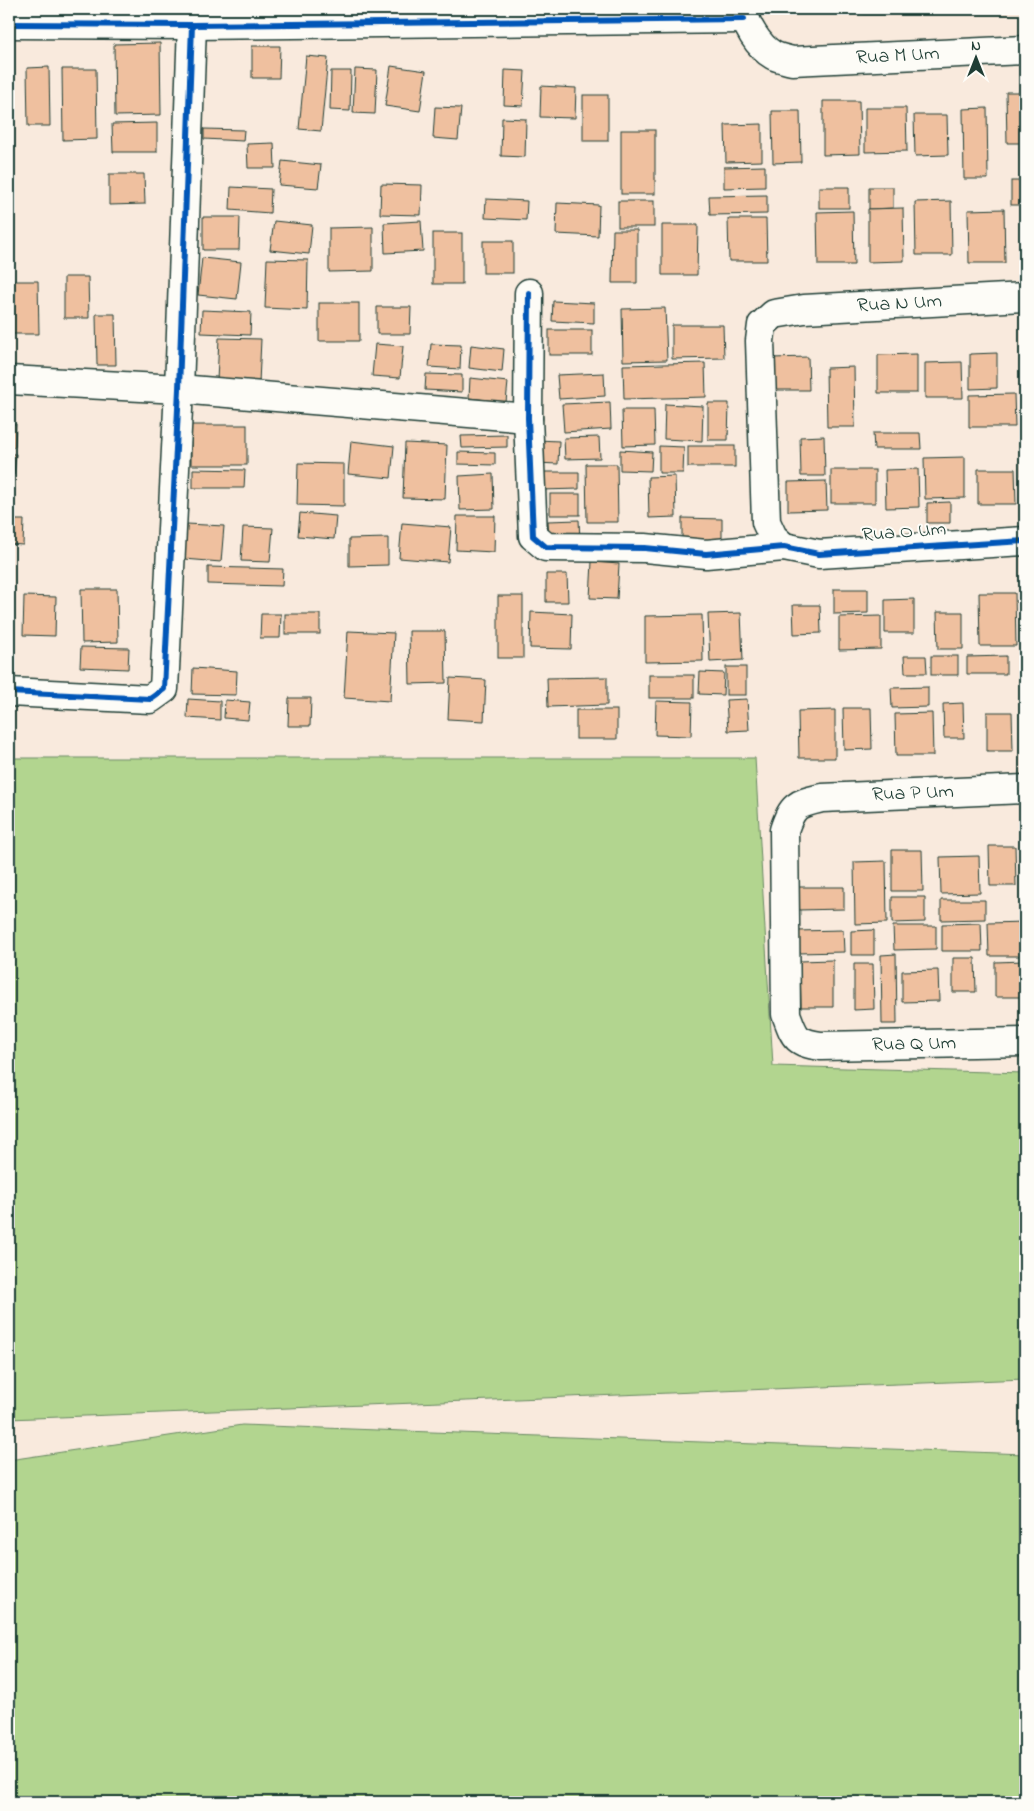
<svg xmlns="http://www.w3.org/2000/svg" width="1034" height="1811" font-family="'Indie Flower',sans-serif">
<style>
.green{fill:#b2d58f;stroke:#688962}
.building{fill:#efc09f;stroke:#1f3d34}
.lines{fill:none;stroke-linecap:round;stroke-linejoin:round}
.street-casing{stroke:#1f3d34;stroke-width:31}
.street{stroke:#fdfcf7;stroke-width:28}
.cycleway-casing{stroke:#fdfcf7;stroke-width:9}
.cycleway{stroke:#0057b8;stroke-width:6}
.labels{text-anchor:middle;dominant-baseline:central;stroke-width:4;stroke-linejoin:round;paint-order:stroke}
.street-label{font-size:20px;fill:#1f3d34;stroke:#fdfcf7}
</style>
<rect width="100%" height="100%" fill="#f9eadd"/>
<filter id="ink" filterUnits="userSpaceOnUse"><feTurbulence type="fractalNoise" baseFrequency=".02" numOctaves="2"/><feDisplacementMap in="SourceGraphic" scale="10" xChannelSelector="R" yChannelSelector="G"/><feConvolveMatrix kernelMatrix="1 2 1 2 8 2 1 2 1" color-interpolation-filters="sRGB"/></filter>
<g filter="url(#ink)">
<g class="green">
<path d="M9,758H755L773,1066L1025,1073V1379L9,1419Z"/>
<path d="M242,1425L1025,1454V1802H9V1460Z"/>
</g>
<g class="building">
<path d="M767,9H793V11H768Z"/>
<rect x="864" y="9" width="36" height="5"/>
<path d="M160,43L161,115L115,116L114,44Z"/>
<path d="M252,46H280L279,78H252Z"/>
<path d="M306,56L328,58L321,131L299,129Z"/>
<path d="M391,66L426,71L420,111L385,106Z"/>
<path d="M49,67L50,126H28L27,68Z"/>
<path d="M62,69H96L97,139L63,140Z"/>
<path d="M355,69L377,70L375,114L353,113Z"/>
<path d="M505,70L525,71L523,106L504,105Z"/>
<path d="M331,71H351L350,111L330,110Z"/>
<path d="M541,86L576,88L575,118L540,117Z"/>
<path d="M1006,92H1025V143H1007Z"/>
<rect x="583" y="95" width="25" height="46"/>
<path d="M823,101H859L860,154L823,155Z"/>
<path d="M435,107L461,108L458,140L433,138Z"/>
<path d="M865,108H906L907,151L865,152Z"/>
<path d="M987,108L988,179H964L963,109Z"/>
<path d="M772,111H800L801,162L773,163Z"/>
<path d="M914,115H947L948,155L915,156Z"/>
<path d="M502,118L526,119L525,157L501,156Z"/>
<path d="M157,123V152H113L112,124Z"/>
<path d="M762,124V161L726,162L725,125Z"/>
<path d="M204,129L244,130L243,141L204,139Z"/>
<rect x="621" y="130" width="34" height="64"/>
<path d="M274,143L275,168H248L247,144Z"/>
<path d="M282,161L321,165L318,188L279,185Z"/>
<path d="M765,166V187L724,188V167Z"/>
<path d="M109,174H144L145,204L109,205Z"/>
<rect x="1011" y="181" width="14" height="24"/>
<path d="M381,184L422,185L421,215L380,214Z"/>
<path d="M231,187L271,189L270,213L230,210Z"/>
<rect x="819" y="187" width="30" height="21"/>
<path d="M869,187H893V208L869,209Z"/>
<path d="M767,195V214L710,215L709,196Z"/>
<path d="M486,199L527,201L526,220L485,218Z"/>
<rect x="618" y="201" width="36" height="26"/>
<path d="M951,201L952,255H916L915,202Z"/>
<path d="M557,203L599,205L598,236L556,234Z"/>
<path d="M903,208L904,261L868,262V209Z"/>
<path d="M1004,209L1005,263H969L968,210Z"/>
<path d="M853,211L854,265H818L817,212Z"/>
<path d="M203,217H240L239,250H203Z"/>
<path d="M728,219H766L767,261H729Z"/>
<path d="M274,221L312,225L309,254L270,250Z"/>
<path d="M421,221L423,251L385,253L384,223Z"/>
<path d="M662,225H698L697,275H662Z"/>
<path d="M373,227V271L329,272V228Z"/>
<path d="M613,230H637V283H612Z"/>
<rect x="433" y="233" width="29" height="51"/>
<rect x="483" y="241" width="30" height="32"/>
<path d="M202,258L241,262L237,299L198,295Z"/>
<path d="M267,259L308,260L307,310L265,308Z"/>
<path d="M64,277H88L89,318H64Z"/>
<path d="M9,281H38L39,334H9Z"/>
<path d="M553,301L594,303V323L552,321Z"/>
<rect x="319" y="303" width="40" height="38"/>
<path d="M377,307H411L410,334H377Z"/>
<path d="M665,308L667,360L623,361L622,309Z"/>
<path d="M202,310L251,312L250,335L201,333Z"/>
<path d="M96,314H115L116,365H97Z"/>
<path d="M672,325H723L724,358L672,359Z"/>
<rect x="549" y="330" width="43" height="25"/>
<path d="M219,338L261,339L259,383L217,381Z"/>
<path d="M375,344L403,346L400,378L372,376Z"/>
<path d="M431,344L461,345L460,369L429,367Z"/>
<path d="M471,345L504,349L502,372L469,368Z"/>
<path d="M997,353V388L970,389V354Z"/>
<path d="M917,354V393H878V355Z"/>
<path d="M808,357L809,390H773L772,358Z"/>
<path d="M1021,358H1025V406H1022Z"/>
<path d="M962,362L963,398H925V363Z"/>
<path d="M705,363L706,397L624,399L623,365Z"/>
<path d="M854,367L855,427H827L826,368Z"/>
<path d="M604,373L605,396L559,399L557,375Z"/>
<path d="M426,374L462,375V392L425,390Z"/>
<path d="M470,378L508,382L506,402L469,398Z"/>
<path d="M1014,394L1015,427H969V395Z"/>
<path d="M610,402L611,429L564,432L562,404Z"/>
<path d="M708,403H729L728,440H708Z"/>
<path d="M665,404L703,406L702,441L664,439Z"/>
<path d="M622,410H654L655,445L623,446Z"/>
<path d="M9,424H16L15,447H9Z"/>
<rect x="191" y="425" width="56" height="40"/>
<path d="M873,433H920L921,449H874Z"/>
<path d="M507,435V447L462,448L461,436Z"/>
<path d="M824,436L825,476H801L800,437Z"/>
<path d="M599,437L600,458L565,459L564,438Z"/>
<path d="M537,440L559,441L558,464L536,463Z"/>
<path d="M351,441L394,446L391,478L348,474Z"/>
<path d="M1025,441V495H1022V442Z"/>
<path d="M405,443L447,445L445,499L403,498Z"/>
<path d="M659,446L684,447L683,473H659Z"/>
<rect x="688" y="446" width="47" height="21"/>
<path d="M620,450L652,452L651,471L620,470Z"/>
<path d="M458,452L495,453V465L458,464Z"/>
<path d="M9,454H16L14,475H9Z"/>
<path d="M965,457V498L925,499L924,458Z"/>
<path d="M298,463L344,464V506L297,505Z"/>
<path d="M586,464H617L618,522H587Z"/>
<path d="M193,469L245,470L244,488H193Z"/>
<path d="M918,469L919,507L886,508L885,470Z"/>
<path d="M978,469H1015L1016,504H978Z"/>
<rect x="831" y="470" width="44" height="33"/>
<path d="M541,472H579V489L541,490Z"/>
<path d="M493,474L494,509L460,510L459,476Z"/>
<path d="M675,476L676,517L649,518L648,477Z"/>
<path d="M826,481L827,510L788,511V482Z"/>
<rect x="550" y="494" width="30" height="21"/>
<path d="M950,502V523H927V503Z"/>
<path d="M300,513L336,516L334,539L298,536Z"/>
<path d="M457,516H495L494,552L456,550Z"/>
<path d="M682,518L722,519V548L682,547Z"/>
<path d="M9,520H24L23,545L9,544Z"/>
<path d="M579,520L580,540L549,541L548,521Z"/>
<path d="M402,523L451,527L448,562L399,558Z"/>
<path d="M187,524L224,526L221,562L184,559Z"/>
<path d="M243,527L273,528L270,562L241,561Z"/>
<path d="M388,538V565L349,566V539Z"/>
<path d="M9,562L10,615H9Z"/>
<path d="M592,562L619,564L617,599L590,598Z"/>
<path d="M208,567L283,569L282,586L208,584Z"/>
<path d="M546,574H567L568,602H546Z"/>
<path d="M81,589H117L118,642L82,643Z"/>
<path d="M834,589H868V613L834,614Z"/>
<path d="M979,593H1015L1016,646H980Z"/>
<path d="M24,596L56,597L55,636L23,635Z"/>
<rect x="498" y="596" width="25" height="62"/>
<path d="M914,599V633H885V600Z"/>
<path d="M1023,604H1025V638H1024Z"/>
<path d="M793,605H820L821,633L794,634Z"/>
<path d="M531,612L572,614L571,649L530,648Z"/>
<path d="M937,612H963V649H938Z"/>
<path d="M741,613L743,660L710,662L708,614Z"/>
<path d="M261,614H281L280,638H260Z"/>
<rect x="285" y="614" width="35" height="20"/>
<path d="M702,615L703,661L645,662V616Z"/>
<path d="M881,616V649L839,650V617Z"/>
<path d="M348,631L394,633L390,701L344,698Z"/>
<path d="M409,631H445L446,683L410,684Z"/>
<path d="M81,647L129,648L128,669L80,667Z"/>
<rect x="1022" y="648" width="3" height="26"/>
<path d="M904,656H926L927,673H905Z"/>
<rect x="931" y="656" width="27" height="19"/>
<path d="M1006,656V674H967V657Z"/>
<rect x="726" y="667" width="20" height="28"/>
<path d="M193,668L237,671L236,695L192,694Z"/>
<path d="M700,672L724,673L723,695L699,694Z"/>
<rect x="649" y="675" width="45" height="23"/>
<path d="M607,677V705L548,707L547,678Z"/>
<path d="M450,678L486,680L484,721L448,719Z"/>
<path d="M928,687V707L892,708L891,688Z"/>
<path d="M289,698H311L310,726H288Z"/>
<path d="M188,699L220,701V720L187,718Z"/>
<path d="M747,699L749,730L728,731L726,700Z"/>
<path d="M225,700L250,702L248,720L224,718Z"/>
<path d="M656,701L692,702L691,736L655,735Z"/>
<path d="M963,703L964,738H944L943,704Z"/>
<path d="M843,708H871L872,749L844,750Z"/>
<rect x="576" y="710" width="41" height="29"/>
<path d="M835,710V758H799L798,711Z"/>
<path d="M987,712H1012L1013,751H987Z"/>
<path d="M932,713L933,756H896L895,714Z"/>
<path d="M989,846H1015L1016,886H990Z"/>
<path d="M892,850H922L923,891H892Z"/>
<path d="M979,856L980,893L941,894L940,857Z"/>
<path d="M886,861L887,923L855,924L854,862Z"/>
<path d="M798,887H844V909L798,910Z"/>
<path d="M892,897H925V922L892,923Z"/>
<path d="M941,900H985V919L941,920Z"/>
<path d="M1025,922V956H989L988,923Z"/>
<path d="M981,923L982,951H942V924Z"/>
<path d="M893,926H936V949L894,950Z"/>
<path d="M843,930L844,952L797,953V931Z"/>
<path d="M874,930V955H851V931Z"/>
<path d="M896,954L897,1024H882L881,955Z"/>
<path d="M953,958H975L976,992H953Z"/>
<path d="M833,960V1007H801L800,961Z"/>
<path d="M1025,961V997H995V962Z"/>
<path d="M854,964H873L874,1009L854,1010Z"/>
<path d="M938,970L939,1001L902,1002V971Z"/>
</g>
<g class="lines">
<g class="street-casing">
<g id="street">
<path id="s1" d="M744,9C744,24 759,47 773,55C778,58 786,59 792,61L1025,50"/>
<path d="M9,24L192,25L744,19"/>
<path d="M529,293L528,418L533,536L546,547L645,548L706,554L784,547L819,554L1025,541"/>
<path d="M9,380L179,389L528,418"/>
<path id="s2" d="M784,547L773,537L766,522L760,341L762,325L774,314L804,309L1025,297"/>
<path d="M9,692L150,699L164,689L179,389L192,25"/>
<path id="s3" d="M1025,789L822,798C797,804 793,804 784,830L786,1014C795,1038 795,1042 821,1046L1025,1042"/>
</g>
</g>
<use href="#street" class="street"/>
<g class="cycleway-casing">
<g id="cycleway">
<path d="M9,24L192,25L744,19"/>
<path d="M529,293L528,418L533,536L546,547L645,548L706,554L784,547L819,554L1025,541"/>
<path d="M9,692L150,699L164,689L179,389L192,25"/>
</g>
</g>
<use href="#cycleway" class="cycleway"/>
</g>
</g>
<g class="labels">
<g class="street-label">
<text stroke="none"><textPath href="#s1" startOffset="182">Rua M Um</textPath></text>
<text stroke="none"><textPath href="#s2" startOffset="371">Rua N Um</textPath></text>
<text transform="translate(904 533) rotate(-4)">Rua O Um</text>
<text transform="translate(913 794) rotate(-2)">Rua P Um</text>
<text stroke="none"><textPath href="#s3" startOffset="586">Rua Q Um</textPath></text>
</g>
</g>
<rect width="1034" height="1811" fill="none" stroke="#fdfcf7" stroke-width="30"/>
<rect x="15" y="15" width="1004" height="1781" fill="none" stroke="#1f3d34" stroke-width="2" filter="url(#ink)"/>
<g transform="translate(976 58)" stroke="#fdfcf7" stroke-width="4" paint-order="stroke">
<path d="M0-4L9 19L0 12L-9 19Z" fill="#1f3d34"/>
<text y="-8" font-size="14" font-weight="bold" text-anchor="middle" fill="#1f3d34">N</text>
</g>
</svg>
